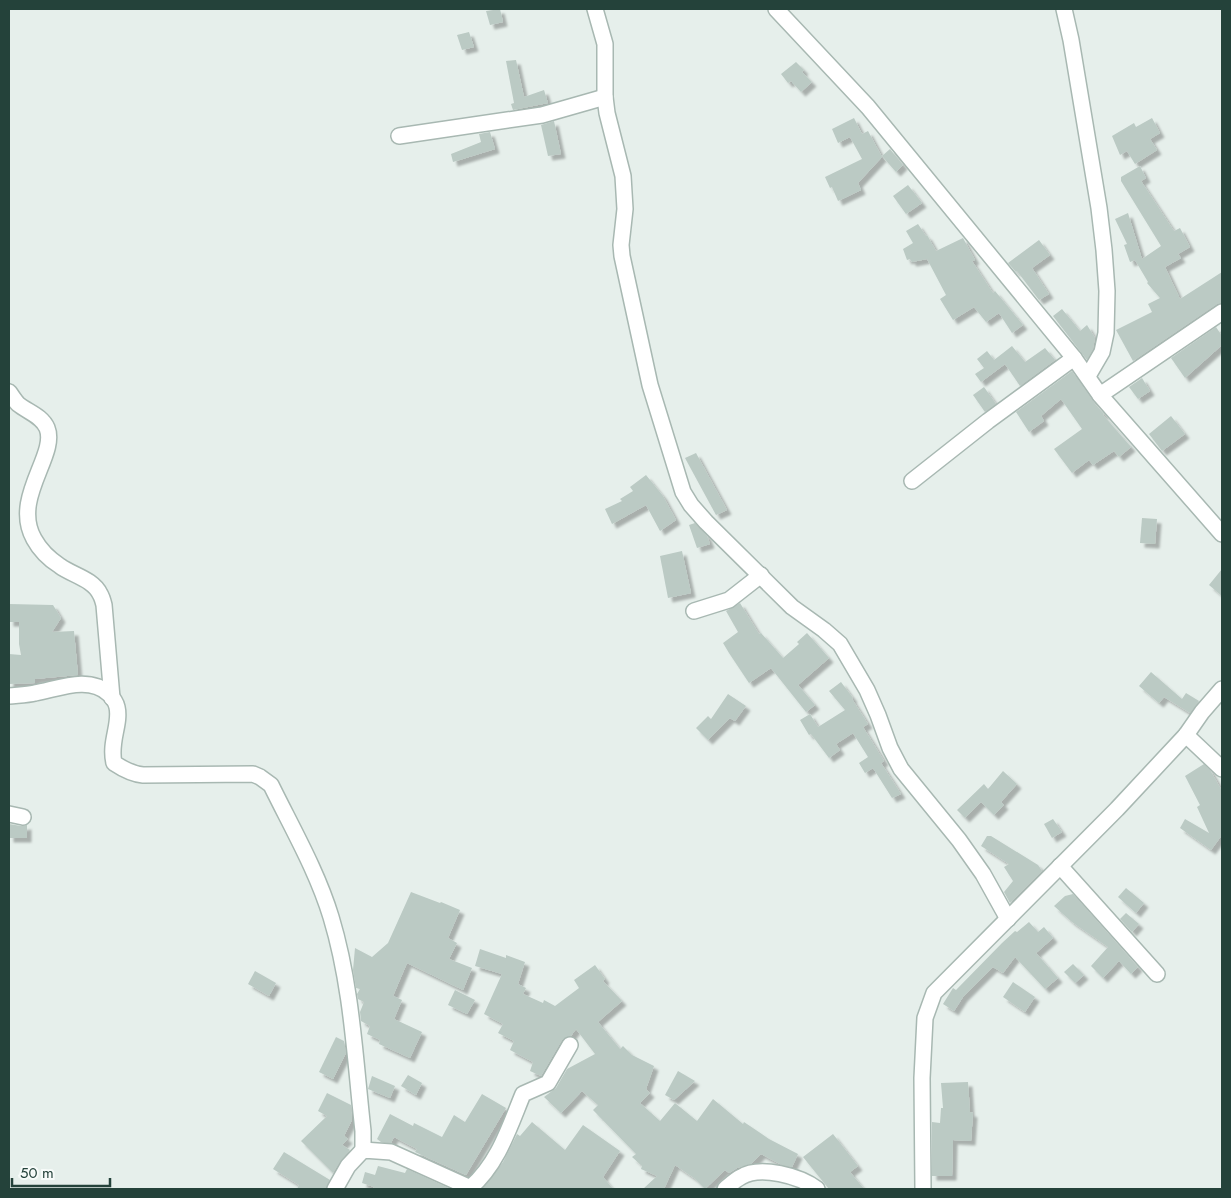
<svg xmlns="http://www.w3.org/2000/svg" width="1231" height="1198" font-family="Jost,sans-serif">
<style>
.building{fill:#bbcac4;filter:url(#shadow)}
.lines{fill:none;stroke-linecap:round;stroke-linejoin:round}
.minor-casing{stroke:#a8b8b2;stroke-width:18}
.tertiary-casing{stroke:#a8b8b2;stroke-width:18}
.minor{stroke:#fff;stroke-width:15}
.tertiary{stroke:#fff;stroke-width:15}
</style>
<defs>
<filter id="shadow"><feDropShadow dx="4.5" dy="4.5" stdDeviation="1" flood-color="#0004"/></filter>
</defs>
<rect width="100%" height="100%" fill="#e6efeb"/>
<g class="building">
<path d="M500,9L503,22L490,25L486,11Z"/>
<path d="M469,32L474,47L462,50L457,35Z"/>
<path d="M516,60L524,97L544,90L548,103L513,110L511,104L514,103L506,61Z"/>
<path d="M796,62L804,70L802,72L812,82L801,92L791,81L788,83L781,74Z"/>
<path d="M854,118L862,134L868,131L882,157L858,183L861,190L838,201L832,187L830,188L825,177L862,159L850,137L838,143L832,129Z"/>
<path d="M1152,118L1160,133L1150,139L1157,150L1135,164L1127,151L1120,155L1112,136L1134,123L1136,127Z"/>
<path d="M554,121L561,154L548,156L541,125Z"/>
<path d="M490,132L495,149L453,162L451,154L481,142L479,134Z"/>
<path d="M890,149L903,165L896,172L882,156Z"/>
<path d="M1140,166L1146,178L1141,181L1174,231L1180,228L1190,247L1178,254L1181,258L1165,267L1180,299L1222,272V303L1217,304L1133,361L1116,330L1152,312L1148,304L1160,298L1147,283L1148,282L1135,260L1130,262L1124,245L1127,244L1115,219L1128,213L1142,259L1161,246L1121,181V177Z"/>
<path d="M908,185L922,203L906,214L893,196Z"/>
<path d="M918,224L926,236L927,235L936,251L963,238L975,260L972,261L993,293L995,291L1023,325L1012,333L999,313L986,322L974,307L953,320L940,299L946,295L927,259L912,262L910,259L907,260L903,249L913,243L906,231Z"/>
<path d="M1039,240L1050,255L1032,268L1049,294L1039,300L1017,271L1016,272L1008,263Z"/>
<path d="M1062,309L1080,331L1087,325L1095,338L1093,349L1087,360L1053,316Z"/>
<path d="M1216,327L1222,336V345L1185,378L1171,358Z"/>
<path d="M1012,346L1025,362L1045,348L1055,360L1020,386L1005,364L981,382L975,374L984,368L977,359L987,351L994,360Z"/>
<path d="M1072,371L1095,404L1104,414L1103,415L1131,447L1119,457L1114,451L1093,465L1089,460L1072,473L1054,449L1082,429L1061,399L1041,416L1044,421L1029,432L1016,412Z"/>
<path d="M1142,378L1150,391L1138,399L1129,387Z"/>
<path d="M984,387L996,404L985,412L973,395Z"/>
<path d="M1171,416L1185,434L1162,451L1149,434Z"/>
<path d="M696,453L727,510L716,515L685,458Z"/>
<path d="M646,475L663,496L676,520L660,531L646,505L612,524L605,509L622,501L620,499L633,491L630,487Z"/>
<path d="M1142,518L1157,519L1155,544L1140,543Z"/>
<path d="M695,523L707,536L710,544L697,548L689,525Z"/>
<path d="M682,551L691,593L668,598L660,556Z"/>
<path d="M1222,569V596L1209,585Z"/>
<path d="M740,603L759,634L761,633L783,658L799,644L797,642L807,633L829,658L798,685L815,705L806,712L771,668L749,683L729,653L723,643L738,632L726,611Z"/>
<path d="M9,604L53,605L61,618L52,632L74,631L78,675L35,679V683L9,684V654L21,655L19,644V622H9Z"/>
<path d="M1151,672L1182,699L1186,693L1199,701L1190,713L1164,697L1159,703L1139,686Z"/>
<path d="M841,682L853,698L852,699L868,724L863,727L884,761L881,763L901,794L892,798L873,768L865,773L859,763L868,757L853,733L836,744L840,750L829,758L811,734L809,735L800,720L810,714L818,727L845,710L829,691Z"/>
<path d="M728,694L746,706L735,721L730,718L708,740L696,728L708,716L711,719Z"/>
<path d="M1204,764L1210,770L1222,791V835L1211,850L1180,828L1185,819L1209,833L1197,807L1200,805L1185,776Z"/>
<path d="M1003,771L1017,784L1001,802L1004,805L994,815L981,802L965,818L957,810L984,784L988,789Z"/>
<path d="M1053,819L1062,832L1052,838L1044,824Z"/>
<path d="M9,824L21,826L27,825V838H9Z"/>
<path d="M987,836H991L1038,865L1042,871L1010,903L1004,892L1013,881L1004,867L1009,864L981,846Z"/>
<path d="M1126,888L1144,903L1136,913L1118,897Z"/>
<path d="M411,892L440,903L441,902L460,910L448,938L457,943L449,959L472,968L463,990L407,963L393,996L402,1000L394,1019L422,1032L410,1058L379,1044L380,1040L367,1034L370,1026L361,1021L360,1012L364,1002L358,999L357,994L360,989L356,988L353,970L355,948L372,957L388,943Z"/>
<path d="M1073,894L1138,967L1131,974L1119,961L1103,978L1091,966L1108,947L1072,922L1054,906L1065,896Z"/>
<path d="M1126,913L1139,924L1132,932L1120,919Z"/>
<path d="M1029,922L1038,932L1044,927L1053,938L1036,953L1058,978L1045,989L1015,957L1003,973L993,967L963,997L954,1011L943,1004L953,988L956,990L1002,943L1015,931L1017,932Z"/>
<path d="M480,949L506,958V955L525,962L518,984L526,988L523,994L543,1003L544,1000L555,1006L579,988L574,980L595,965L605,979L603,981L622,1001L598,1022L620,1049L623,1046L632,1055L654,1066L646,1089L650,1093L640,1103L660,1121L675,1103L697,1121L713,1099L743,1124L744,1122L769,1139L798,1154L792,1167L782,1165L761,1154L751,1164L737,1168L729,1173L725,1170L705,1189L694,1178L675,1165L664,1189H643L657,1176L641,1169L642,1166L632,1157L636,1154L593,1110L598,1105L582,1091L561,1113L544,1097L556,1088L567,1069L595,1054L576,1029L571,1036L566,1037L562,1040L541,1076L530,1071L533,1062L510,1050L514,1041L498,1033L503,1024L484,1014L502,974L475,966Z"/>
<path d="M1073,964L1084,975L1075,983L1064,972Z"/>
<path d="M255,971L276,983L269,996L248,984Z"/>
<path d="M1013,982L1035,997L1025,1012L1003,997Z"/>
<path d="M455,990L475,1000L467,1014L448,1005Z"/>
<path d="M336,1037L344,1041L346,1053L333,1079L319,1072Z"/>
<path d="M678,1071L695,1081L674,1100L665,1095Z"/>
<path d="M408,1075L422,1083L416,1095L401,1086Z"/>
<path d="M372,1076L395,1086L390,1098L368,1089Z"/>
<path d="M968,1082L970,1112L973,1113L971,1141L953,1140L952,1176H932V1122L940,1123L941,1108H943L941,1083Z"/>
<path d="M327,1093L351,1105L352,1120L344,1136L348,1139L342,1145L350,1150L341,1160L333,1173L301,1141L327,1116L318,1111Z"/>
<path d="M482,1094L506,1108L466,1175L415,1152L417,1149L394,1137L391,1143L381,1142L377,1139L390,1114L413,1126L414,1123L442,1137L454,1115L465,1122Z"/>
<path d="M532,1122L565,1150L583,1125L620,1151L603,1177L613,1189H482L503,1162L517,1134L520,1136Z"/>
<path d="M833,1134L858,1166L850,1172L864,1189H829L803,1157Z"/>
<path d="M284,1152L330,1180L326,1189H297L299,1185L273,1169Z"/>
<path d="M378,1166L405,1173L407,1169L451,1189H373L374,1187L362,1183L365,1172L375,1175Z"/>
</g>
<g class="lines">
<g class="minor-casing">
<g id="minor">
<path d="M595,9L605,44V97L607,113L623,176L625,209L621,245L622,256L650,385L683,492L691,505L706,522L792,607L824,630L840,644L867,690L878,715L890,748L901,769L959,840L983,874L1008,919"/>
<path d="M399,136L542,115L605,97"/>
<path d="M9,392C12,396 15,401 18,404C28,412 42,416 47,428C58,455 11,498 34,539C40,550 49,559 60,566C72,575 93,579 100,594C102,597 103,601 104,605L112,698"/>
<path d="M1100,395L1222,312"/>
<path d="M912,481L988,421L1074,358"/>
<path d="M694,611L729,600L761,575"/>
<path d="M9,696C18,695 27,695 35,693C58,689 89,675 109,694C112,697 116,702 117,707C121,724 109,742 114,763C123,769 132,774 143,775L253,774L260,777L271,785C292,828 317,871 331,917C352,986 355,1060 363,1131V1150"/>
<path d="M1186,735L1222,769"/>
<path d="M9,814L23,817"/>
<path d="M1060,866L1157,974"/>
<path d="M470,1188C498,1164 509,1128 523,1094L548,1083L570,1045"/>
<path d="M335,1189L348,1166L363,1150L391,1152L473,1189"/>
</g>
</g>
<g class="tertiary-casing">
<g id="tertiary">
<path d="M776,9L868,107L1074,358L1100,395L1222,534"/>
<path d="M1064,9L1071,40L1099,208L1104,250L1107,291L1106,333L1102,352L1088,376"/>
<path d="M725,1189C730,1185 735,1180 741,1177C760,1165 800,1176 817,1189"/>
<path d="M923,1189L922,1078L925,1018L934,993L1117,809L1186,735L1202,712L1222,689"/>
</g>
</g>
<use href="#minor" class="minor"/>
<use href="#tertiary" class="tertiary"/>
</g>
<rect width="1231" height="1198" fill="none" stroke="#24423a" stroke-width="20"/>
<path d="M12 1178v8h98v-8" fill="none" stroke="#24423a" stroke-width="2.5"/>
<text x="20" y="1178" font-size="15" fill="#24423a" stroke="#f7fbf9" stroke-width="4" paint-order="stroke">50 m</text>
</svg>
